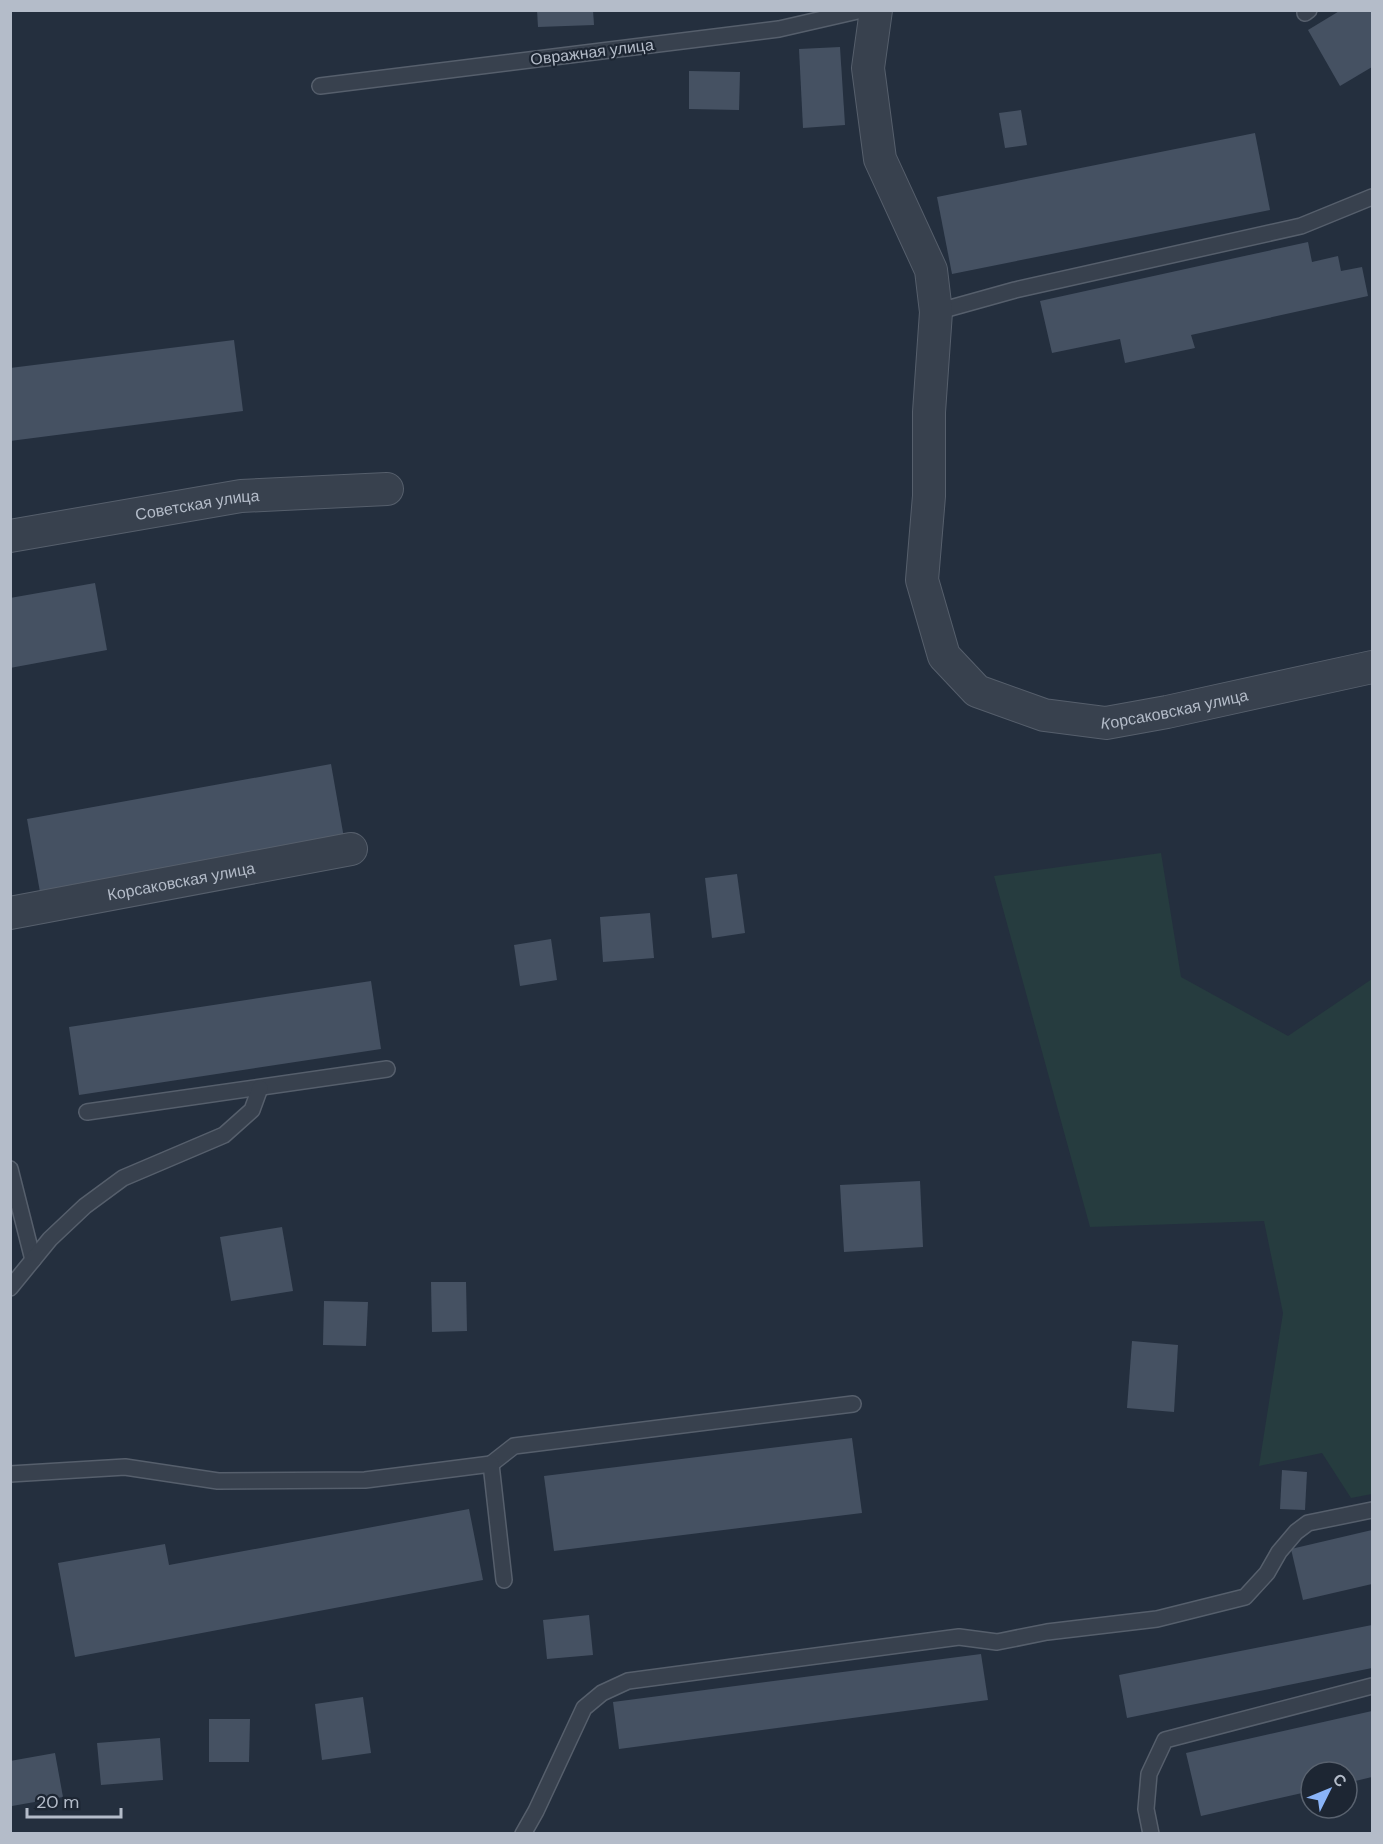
<svg xmlns="http://www.w3.org/2000/svg" width="1383" height="1844" font-family="'DM Sans',sans-serif">
<style>
.green{fill:#263c3f}
.building{fill:#455162}
.lines{fill:none;stroke-linecap:round;stroke-linejoin:round}
.lane-casing{stroke:#565f6c;stroke-width:18}
.street-casing{stroke:#565f6c;stroke-width:34}
.lane{stroke:#38414e;stroke-width:15}
.street{stroke:#38414e;stroke-width:32}
.labels{text-anchor:middle;dominant-baseline:central;stroke-width:4.5;stroke-linejoin:round;paint-order:stroke}
.street-label{font-size:16px;fill:#b4bcc9;stroke:#1d2633}
</style>
<rect width="100%" height="100%" fill="#242f3e"/>
<path class="green" d="M1161,853L1181,977L1288,1036L1372,979V1494L1351,1498L1322,1453L1259,1466L1283,1313L1264,1221L1090,1227L994,876Z"/>
<g class="building">
<path d="M537,10H593L594,25L538,27Z"/>
<path d="M1341,10H1372V67L1340,86L1308,30Z"/>
<path d="M840,47L845,125L803,128L799,49Z"/>
<path d="M689,71L740,72L739,110L689,109Z"/>
<path d="M1021,110L1027,145L1005,148L999,113Z"/>
<path d="M1255,133L1270,210L952,274L937,197Z"/>
<path d="M1308,242L1312,262L1338,256L1341,271L1362,267L1368,296L1191,335L1195,348L1125,363L1120,339L1052,353L1040,301Z"/>
<path d="M234,340L243,411L10,441V368Z"/>
<path d="M95,583L107,650L10,668V598Z"/>
<path d="M331,764L344,838L40,892L27,819Z"/>
<path d="M737,874L745,933L712,938L705,878Z"/>
<path d="M650,913L654,958L603,962L600,917Z"/>
<path d="M551,939L557,980L520,986L514,945Z"/>
<path d="M371,981L381,1049L79,1095L69,1027Z"/>
<path d="M920,1181L923,1247L844,1252L840,1185Z"/>
<path d="M282,1227L293,1291L231,1301L220,1237Z"/>
<path d="M431,1282H466L467,1331L432,1332Z"/>
<path d="M324,1301L368,1302L366,1346L323,1345Z"/>
<path d="M1132,1341L1178,1345L1174,1412L1127,1408Z"/>
<path d="M852,1438L862,1513L554,1551L544,1476Z"/>
<path d="M1282,1470L1307,1472L1305,1510L1280,1509Z"/>
<path d="M469,1509L483,1580L75,1657L58,1563L165,1544L169,1565Z"/>
<path d="M1372,1530V1584L1303,1600L1291,1549Z"/>
<path d="M589,1615L593,1655L547,1659L543,1620Z"/>
<path d="M1372,1625V1668L1127,1718L1119,1675Z"/>
<path d="M981,1654L988,1700L619,1749L613,1702Z"/>
<path d="M363,1697L371,1753L322,1760L315,1704Z"/>
<path d="M1372,1711V1777L1347,1783V1772H1311V1791L1201,1816L1186,1753Z"/>
<path d="M209,1719H250L249,1762H209Z"/>
<path d="M160,1738L163,1780L101,1785L97,1743Z"/>
<path d="M55,1753L63,1797L12,1806L10,1761Z"/>
</g>
<g class="lines">
<g class="lane-casing">
<g id="lane">
<path d="M1305,13L1309,10"/>
<path d="M320,86L779,29L862,10"/>
<path d="M936,312L1015,290L1301,226L1372,197"/>
<path d="M87,1112L387,1069"/>
<path d="M10,1169L33,1260"/>
<path d="M10,1288L50,1239L85,1206L123,1178L224,1135L252,1110L260,1088"/>
<path d="M491,1464L514,1446L853,1404"/>
<path d="M10,1474L125,1467L218,1481L365,1480L491,1464L504,1580"/>
<path d="M523,1834L536,1811L584,1708L602,1693L628,1681L959,1637L997,1642L1047,1632L1157,1619L1245,1597L1267,1573L1279,1552L1296,1532L1308,1523L1372,1510"/>
<path d="M1151,1834L1146,1809L1149,1774L1165,1740L1372,1686"/>
</g>
</g>
<g class="street-casing">
<g id="street">
<path id="s1" d="M876,10L868,68L880,159L931,270L936,312L929,412V496L922,580L944,656L977,691L1044,715L1106,723L1167,712L1372,667"/>
<path id="s2" d="M10,536L241,496L387,489"/>
<path id="s3" d="M10,913L351,849"/>
</g>
</g>
<use href="#lane" class="lane"/>
<use href="#street" class="street"/>
</g>
<g class="labels">
<g class="street-label">
<text transform="translate(592 52) rotate(-7)">Овражная улица</text>
<text stroke="none"><textPath href="#s2" startOffset="190">Советская улица</textPath></text>
<text stroke="none"><textPath href="#s1" startOffset="914">Корсаковская улица</textPath></text>
<text stroke="none"><textPath href="#s3" startOffset="174">Корсаковская улица</textPath></text>
</g>
</g>
<rect width="1383" height="1844" fill="none" stroke="#b4bcc9" stroke-width="24"/>
<g transform="translate(1329 1790) rotate(47)"><circle r="28" fill="#1d2633" stroke="#59626f" stroke-width="1.5"/>
<path d="M0-4.5L10 22L0 15L-10 22Z" fill="#8ab4f8"/>
<text y="-9" font-size="16" font-weight="bold" text-anchor="middle" fill="#b4bcc9">С</text>
</g>
<path d="M27 1808v9h94v-9" fill="none" stroke="#b4bcc9" stroke-width="3"/>
<text x="36" y="1808" font-size="18" fill="#b4bcc9" stroke="#1d2633" stroke-width="4.5" paint-order="stroke">20 m</text>
</svg>
